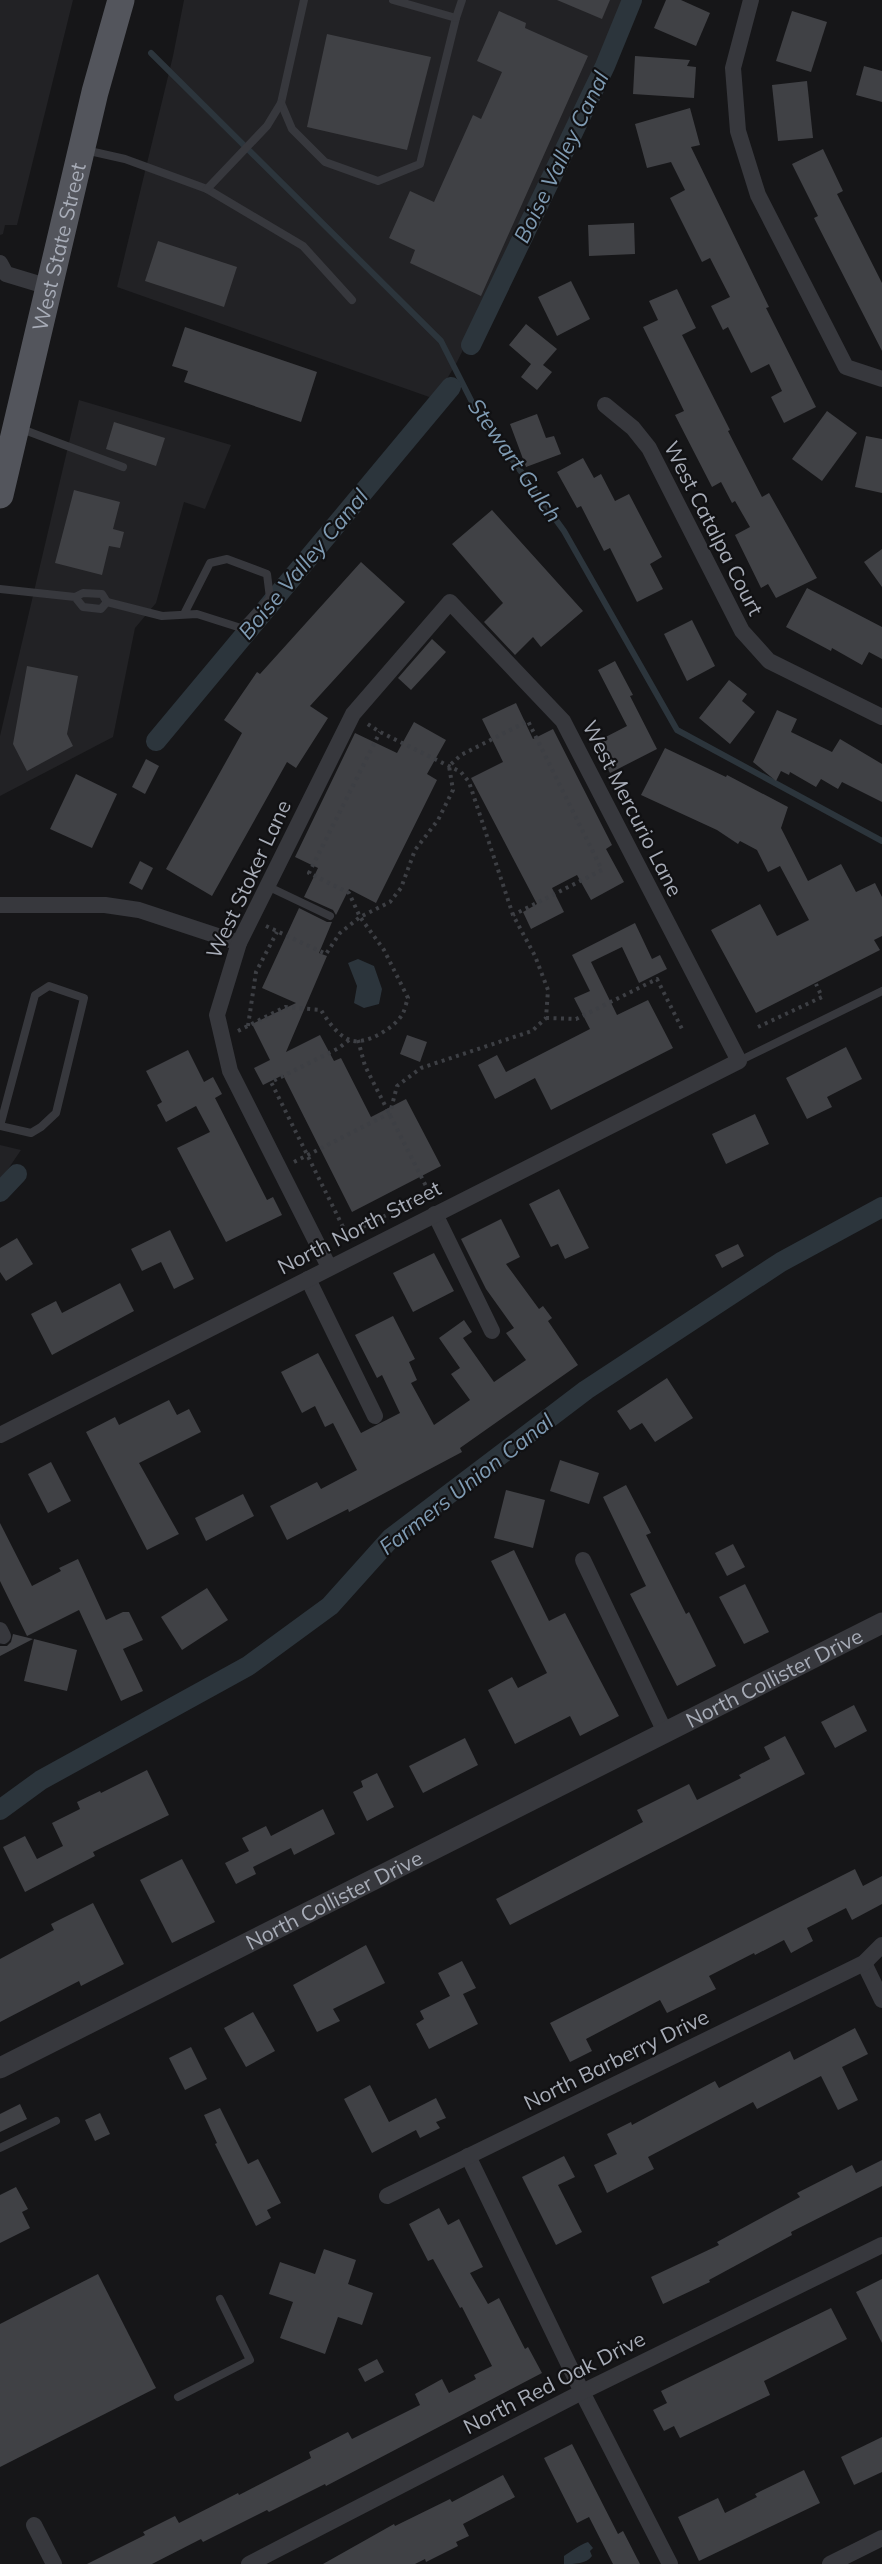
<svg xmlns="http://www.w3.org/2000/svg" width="882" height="2564" font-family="Mulish,sans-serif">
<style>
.built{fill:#222225}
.water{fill:#2c353c}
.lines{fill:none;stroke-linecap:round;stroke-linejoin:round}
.stream{stroke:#2c353c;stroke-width:6}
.canal{stroke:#2c353c;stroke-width:20}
.building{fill:#404145}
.path{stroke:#3d3f44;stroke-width:4;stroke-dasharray:3 4.5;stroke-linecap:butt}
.service{stroke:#37383d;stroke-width:8}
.minor{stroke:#37383d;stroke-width:16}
.tertiary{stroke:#37383d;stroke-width:21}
.primary{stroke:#53555c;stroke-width:27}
.labels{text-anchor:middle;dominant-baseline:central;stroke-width:4.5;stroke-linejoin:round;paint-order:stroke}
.street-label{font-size:21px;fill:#a8adb8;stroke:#111113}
.water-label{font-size:22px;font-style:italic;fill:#7f9bb3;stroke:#111113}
</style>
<rect width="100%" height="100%" fill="#161618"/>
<g class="built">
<path d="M0,0H73L17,225H5L3,234L0,235Z"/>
<path d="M184,0H628L492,291L457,362L435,399L117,287L173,56Z"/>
<path d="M79,400L231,445L205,509L184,502L156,603L135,628L113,737L0,796V736Z"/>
<path d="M0,1145L21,1150L0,1181Z"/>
</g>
<g class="water">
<path d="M358,959L374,966L382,989L379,1004L364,1008L354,1003L357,986L348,963Z"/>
<path d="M588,2542L593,2548L590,2551L592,2556C586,2564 575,2564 564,2564V2556C570,2552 581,2544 588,2542Z"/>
</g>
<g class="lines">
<path class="stream" d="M151,53L441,341L475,408L564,531L677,730L882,841"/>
<g class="canal">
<path d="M471,345L605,66L632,0"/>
<path d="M156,741L451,387"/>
<path d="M0,1192L17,1174"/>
<path d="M0,1810L41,1780L248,1666L330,1606L391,1538L586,1390L781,1262L882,1207"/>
</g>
</g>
<g class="building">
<path d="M557,0H610L602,19Z"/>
<path d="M666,0H681L710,13L696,46L654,28Z"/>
<path d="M499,11L526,23L525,28L588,56L481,296L410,263L415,250L389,238L410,191L434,202L473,115L481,119L502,72L477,61Z"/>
<path d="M792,11L827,22L811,72L776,61Z"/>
<path d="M327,34L431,57L407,150L307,127Z"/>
<path d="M635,56L690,60L687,66L696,67L694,98L633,94Z"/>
<path d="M864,66L882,71V102L856,95Z"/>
<path d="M807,81L813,138L778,141L772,85Z"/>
<path d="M690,108L700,145L691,147L769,307L766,308L816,407L784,423L771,397L782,391L769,364L751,373L728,327L723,330L711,306L730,297L710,258L702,262L670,198L685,190L671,162L647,168L635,124Z"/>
<path d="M823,149L843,191L837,194L882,283V351L814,218L818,216L792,164Z"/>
<path d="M634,223L635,254L589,256L588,225Z"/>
<path d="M158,241L237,267L224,307L145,281Z"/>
<path d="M571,281L590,319L557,336L538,297Z"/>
<path d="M677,289L696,328L682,335L730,430L728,431L762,497L769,493L817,578L776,598L768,584L761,588L735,535L750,527L735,501L732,503L721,482L712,487L675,415L684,411L643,327L658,320L649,301Z"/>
<path d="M526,324L557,349L543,365L552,372L537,390L521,377L531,364L509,345Z"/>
<path d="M185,327L317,372L301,422L184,382L188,371L172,366Z"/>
<path d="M827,411L857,433L822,481L792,459Z"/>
<path d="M537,414L546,438L554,436L561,454L526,467L510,424Z"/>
<path d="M114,422L165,438L156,466L106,449Z"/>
<path d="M866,436L882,439V493L855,487Z"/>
<path d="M583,458L594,478L601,474L615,501L629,494L662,557L650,564L663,589L637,602L610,548L604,551L581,506L577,508L557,472Z"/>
<path d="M74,490L120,502L113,529L124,532L120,548L109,546L102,575L55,563Z"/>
<path d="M492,510L583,611L541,647L533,637L515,655L484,622L503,603L452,544Z"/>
<path d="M882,549V587L864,562Z"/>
<path d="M361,562L405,602L310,706L328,718L296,768L287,762L212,896L166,869L242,733L224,720L257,672L260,674Z"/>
<path d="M807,588L882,627V659L869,652L862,665L832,648L831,651L786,627Z"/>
<path d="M692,620L715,666L687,681L664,634Z"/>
<path d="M432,639L446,652L411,690L398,678Z"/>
<path d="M615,661L633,695L630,696L657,749L610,773L594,743L627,726L598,670Z"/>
<path d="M27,666L78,676L67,734L73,746L27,771L13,744Z"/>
<path d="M729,680L747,694L742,701L755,712L730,744L699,718Z"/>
<path d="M516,703L533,739L553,729L612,845L606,849L624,882L591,900L577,875L552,888L564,912L531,929L523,912L537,904L471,778L503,762L482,719Z"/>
<path d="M777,710L797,719L791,732L832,752L840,739L882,764V802L842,782L838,789L821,779L816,787L790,772L789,775L781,771L776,781L753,762Z"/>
<path d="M414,722L446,740L427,774L437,780L376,903L349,889L336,915L333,910L304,897L318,868L295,857L355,733L397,753Z"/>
<path d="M665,748L726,777L727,775L788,807L781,828L808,881L841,864L856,892L875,883L882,897V936L874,940L880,950L756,1013L711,930L760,904L777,936L809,920L780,866L768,872L757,850L740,841L738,844L717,830L641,795Z"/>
<path d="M146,759L159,766L145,794L132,787Z"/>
<path d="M76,774L117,794L92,848L50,829Z"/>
<path d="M140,861L153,868L142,890L129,883Z"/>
<path d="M299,908L327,922H332L319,953L327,956L286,1052L320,1035L334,1061L341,1058L371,1117L406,1099L441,1166L352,1212L283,1075L263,1085L254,1068L270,1060L252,1024L296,1003L262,988Z"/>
<path d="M635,923L652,959L660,955L667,969L639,983L622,947L591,962L617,1015L648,1000L673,1048L551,1110L535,1078L495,1099L478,1065L497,1055L506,1072L590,1029L574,998L590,991L572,955Z"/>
<path d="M407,1035L427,1042L420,1062L400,1054Z"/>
<path d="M846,1047L862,1079L827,1097L832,1107L807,1119L786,1078Z"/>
<path d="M188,1050L204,1082L213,1077L222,1094L215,1098L267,1200L273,1197L282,1215L226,1242L177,1148L210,1132L196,1106L166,1122L157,1105L162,1102L146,1071Z"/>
<path d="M755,1114L769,1144L726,1164L712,1134Z"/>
<path d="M559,1189L589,1248L565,1259L558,1244L551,1247L529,1204Z"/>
<path d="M501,1219L520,1257L506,1264L539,1309L543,1306L552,1318L548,1321L578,1365L460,1448L462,1452L349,1512L348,1509L287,1540L270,1506L317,1482L321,1489L357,1470L333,1423L325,1427L315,1406L302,1413L281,1372L318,1353L361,1433L400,1413L382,1375L377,1378L355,1335L393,1316L415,1359L409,1362L417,1380L411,1383L434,1425L470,1400L451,1374L460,1368L439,1338L464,1320L472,1332L463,1338L494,1382L526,1360L506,1333L514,1328L486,1289L461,1239Z"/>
<path d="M170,1230L194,1279L174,1289L161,1262L142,1271L131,1249Z"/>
<path d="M17,1238L33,1264L6,1281L0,1272V1248Z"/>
<path d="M738,1244L744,1256L722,1268L715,1255Z"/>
<path d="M434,1253L454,1291L413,1312L393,1273Z"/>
<path d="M120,1283L134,1311L52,1355L31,1314L56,1301L62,1313Z"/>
<path d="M667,1378L693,1418L655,1442L642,1423L630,1430L617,1411Z"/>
<path d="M169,1400L177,1415L189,1409L201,1432L139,1463L179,1534L147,1550L86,1432L115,1417L119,1425Z"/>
<path d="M560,1460L599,1473L589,1504L550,1491Z"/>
<path d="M51,1462L71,1501L48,1513L28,1474Z"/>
<path d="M626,1485L651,1533L646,1535L686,1614L689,1612L716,1666L677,1686L630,1594L646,1586L603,1497Z"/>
<path d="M506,1490L545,1500L533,1548L494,1538Z"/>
<path d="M243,1494L254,1516L206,1541L195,1518Z"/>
<path d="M0,1523L32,1586L61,1571L59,1568L78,1559L106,1620L123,1612H129L143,1640L123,1649L143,1691L121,1701L79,1610L27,1636L0,1581Z"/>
<path d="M733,1544L745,1567L727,1576L715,1553Z"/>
<path d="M514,1550L549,1621L565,1613L619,1716L580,1736L570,1716L515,1744L488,1690L512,1677L518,1688L547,1673L491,1561Z"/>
<path d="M745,1584L769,1632L744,1644L719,1597Z"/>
<path d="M207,1588L228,1620L182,1650L161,1617Z"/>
<path d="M13,1634L33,1639L0,1656V1646H7L11,1642Z"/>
<path d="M34,1639L77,1650L67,1691L24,1681Z"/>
<path d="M854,1705L867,1731L835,1748L821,1722Z"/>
<path d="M785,1736L805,1774L510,1925L496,1899L643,1822L637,1810L689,1784L697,1800L741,1778L739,1775L770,1759L764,1747Z"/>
<path d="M465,1738L478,1765L423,1793L409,1766Z"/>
<path d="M147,1770L169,1815L93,1852L95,1856L25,1892L3,1847L25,1836L37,1859L63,1846L52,1823L80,1809L77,1802L100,1791L101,1793Z"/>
<path d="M377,1773L394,1807L367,1821L353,1792L363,1787L361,1781Z"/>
<path d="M323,1809L335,1834L294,1855L291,1848L253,1867L256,1874L236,1884L225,1863L249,1851L242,1838L266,1826L271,1836Z"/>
<path d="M182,1859L215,1922L172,1943L140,1880Z"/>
<path d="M855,1869L863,1886L882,1876V1904L852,1920L846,1908L807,1928L813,1941L791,1953L784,1940L755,1955L754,1953L709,1976L716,1989L667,2013L660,2000L586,2039L592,2051L570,2062L550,2023Z"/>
<path d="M93,1903L124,1964L81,1986L79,1981L0,2022V1959L54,1930L51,1924Z"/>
<path d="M366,1945L385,1983L333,2009L340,2021L317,2032L293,1985Z"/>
<path d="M462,1961L476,1988L463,1994L478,2024L429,2049L416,2024L424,2019L420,2011L450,1996L438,1973Z"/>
<path d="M253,2012L275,2051L246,2067L224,2028Z"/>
<path d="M855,2028L868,2054L842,2067L858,2100L838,2110L821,2076L757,2109L753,2102L648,2157L654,2169L607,2193L594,2165L617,2154L607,2134L631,2122L632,2125L715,2081L719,2088L790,2051L794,2060Z"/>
<path d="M191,2047L207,2079L185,2090L169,2058Z"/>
<path d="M370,2085L389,2122L436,2098L446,2118L436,2122L440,2128L420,2138L416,2130L372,2153L344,2099Z"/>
<path d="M20,2104L27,2119L0,2132V2114Z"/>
<path d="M220,2108L248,2164L258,2159L281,2203L267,2210L271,2218L256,2226L215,2144L217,2143L204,2115Z"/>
<path d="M100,2113L110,2134L95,2141L85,2120Z"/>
<path d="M564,2156L575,2177L558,2185L582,2232L556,2245L522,2177Z"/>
<path d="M882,2160V2186L791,2232L792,2235L709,2280L710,2282L663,2304L651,2277L719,2245L717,2242L800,2197L797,2193L852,2165L856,2173Z"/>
<path d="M16,2187L28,2209L22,2212L30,2228L0,2243V2195Z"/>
<path d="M439,2208L448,2225L459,2219L483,2267L470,2273L488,2304L499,2298L525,2349L528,2347L542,2373L326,2486L325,2484L269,2512L267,2510L203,2542L201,2539L152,2564H87L145,2535L143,2532L175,2516L179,2523L238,2493L239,2495L311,2458L309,2452L348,2432L352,2439L420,2405L415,2394L442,2379L449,2393L476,2379L474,2375L492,2366L462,2307L460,2308L433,2259L428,2261L409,2224Z"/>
<path d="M324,2249L356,2260L348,2284L373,2293L362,2325L338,2317L325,2354L280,2338L293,2302L269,2294L280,2262L315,2274Z"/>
<path d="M98,2274L156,2388L0,2467V2324Z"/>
<path d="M882,2279V2343L856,2292Z"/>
<path d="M831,2308L847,2339L764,2381L770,2395L680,2438L674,2426L664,2431L653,2410L667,2403L661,2391Z"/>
<path d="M377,2359L384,2372L365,2382L358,2369Z"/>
<path d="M882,2437V2472L854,2485L841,2457Z"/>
<path d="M572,2444L618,2534L623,2531L640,2564H613L589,2517L577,2523L544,2458Z"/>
<path d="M804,2470L820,2503L699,2561L678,2517L718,2498L725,2513L757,2497L755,2494Z"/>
<path d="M503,2475L515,2497L463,2524L469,2536L456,2542L458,2546L426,2562L425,2559L415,2564H323L394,2524L395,2526L450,2499L452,2502Z"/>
</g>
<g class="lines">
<g class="path">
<path d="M266,926L326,954L340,933L360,917L390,902L401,888L415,850L438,820L453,790L449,766L461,755L528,721L602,870L513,915"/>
<path d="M546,1018L576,1019L657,979L683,1031"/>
<path d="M248,1026L256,972L277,932"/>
<path d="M758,1027L822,997L816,984"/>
<path d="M238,1031L285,1007L321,1010C327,1020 338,1036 350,1040C365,1046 394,1028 402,1015C405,1010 406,1003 408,998L384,950L360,917L349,893L309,873L380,732"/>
<path d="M349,1040L339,1048L271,1082L347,1235L430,1193"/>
<path d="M358,1040L365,1066L430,1194"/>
<path d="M294,1162L390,1113L397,1086L421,1068L532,1031L546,1018L548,990L535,956L513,915L469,782L461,772L380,732L366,723"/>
</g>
<g class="service">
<path d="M304,0L281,103L292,129L325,162L378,181L420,164L456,18L393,0"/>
<path d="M456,18L462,0"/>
<path d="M85,150L125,159L207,189L303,246L352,300"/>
<path d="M207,189L267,126L281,103"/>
<path d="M19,428L123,467"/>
<path d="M0,589L75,597L83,593L102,594L107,602L101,609L83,607L75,597"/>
<path d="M107,602L162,616L197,614L241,628L270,598L267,574L227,559L210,563L184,614"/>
<path d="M267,886L330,916"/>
<path d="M49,986L84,998L56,1113L41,1127L31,1133L0,1126L35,995Z"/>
<path d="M739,1061L882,991"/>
<path d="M0,2148L56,2121"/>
<path d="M178,2397L250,2360L220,2299"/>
</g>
<g class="minor">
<path d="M751,0L733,68L738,131L758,195L846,367L882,379"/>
<path d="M0,263L6,274L49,287"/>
<path d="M605,405L633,428L649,448L742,631L769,661L882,717"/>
<path d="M0,905H105L139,910L239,943"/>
<path d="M435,1214L492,1331"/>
<path d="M308,1279L375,1416"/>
<path d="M0,1435L739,1061L563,721L450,602L353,714L239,943L217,1015L230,1071L329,1267"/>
<path d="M583,1560L665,1732"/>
<path d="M0,1630L3,1636"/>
<path d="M864,1963L882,2000"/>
<path d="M468,2156L582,2392L670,2564"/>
<path d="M387,2196L864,1963L882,1945"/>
<path d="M34,2525L54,2564"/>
<path d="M249,2564L582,2392L882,2245"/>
<path d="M830,2564L882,2538"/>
</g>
<path class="tertiary" id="s1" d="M0,2068L882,1623"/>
<path class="primary" id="s2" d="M0,495L95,92L121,0"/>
</g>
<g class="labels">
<g class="street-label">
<text stroke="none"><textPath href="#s2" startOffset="255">West State Street</textPath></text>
<text transform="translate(714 528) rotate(63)">West Catalpa Court</text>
<text transform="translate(633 808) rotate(63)">West Mercurio Lane</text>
<text transform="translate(248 879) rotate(-65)">West Stoker Lane</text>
<text transform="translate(359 1227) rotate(-27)">North North Street</text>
<text stroke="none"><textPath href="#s1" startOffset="867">North Collister Drive</textPath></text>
<text stroke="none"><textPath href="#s1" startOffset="374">North Collister Drive</textPath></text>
<text transform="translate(616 2059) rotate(-26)">North Barberry Drive</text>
<text transform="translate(554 2382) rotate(-27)">North Red Oak Drive</text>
</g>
<g class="water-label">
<text transform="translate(561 157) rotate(-64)">Boise Valley Canal</text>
<text transform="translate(515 460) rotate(55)">Stewart Gulch</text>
<text transform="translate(303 564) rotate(-50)">Boise Valley Canal</text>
<text transform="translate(466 1484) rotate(-38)">Farmers Union Canal</text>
</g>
</g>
</svg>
